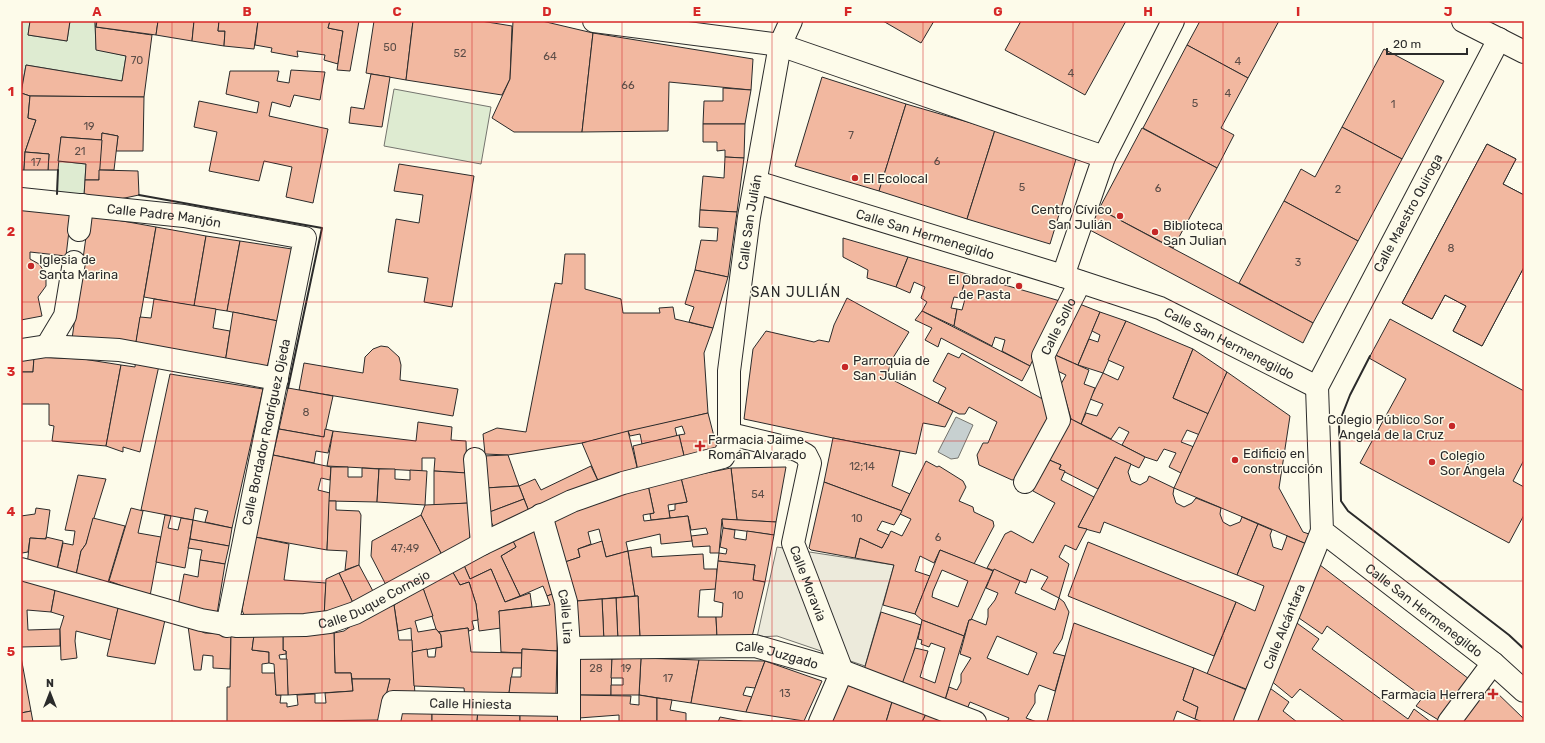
<svg xmlns="http://www.w3.org/2000/svg" width="1545" height="743" font-family="Rubik,sans-serif">
<style>
.green{fill:#deebd1;stroke:#74746e}
.parking{fill:#eceadb;stroke:#74746e}
.water{fill:#c7d0d0;stroke:#74746e}
.building{fill:#f2b8a0;stroke:#2b2b2b;fill-rule:evenodd}
.lines{fill:none;stroke-linecap:round;stroke-linejoin:round}
.minor-casing{stroke:#2b2b2b;stroke-width:24}
.major-casing{stroke:#2b2b2b;stroke-width:24}
.minor{stroke:#fdfbea;stroke-width:22}
.major{stroke:#fdfbea;stroke-width:22}
.wall{stroke:#2b2b2b;stroke-width:2}
.grid{fill:none;stroke:#d62828;stroke-width:1;stroke-opacity:0.55}
.poi-dot{fill:#c62828;stroke:#fdfbea;stroke-width:1.5}
.labels{text-anchor:middle;dominant-baseline:central;stroke-width:3;stroke-linejoin:round;paint-order:stroke}
.number-label{font-size:11px;fill:#5d4e48}
.poi-label{font-size:13px;fill:#2b2b2b;stroke:#fdfbea;text-anchor:start}
.street-label{font-size:13px;fill:#2b2b2b;stroke:#fdfbea}
.neighbourhood-label{font-size:14px;letter-spacing:1px;fill:#2b2b2b;stroke:#fdfbea}
.neatline{fill:none;stroke:#d62828;stroke-width:1.5}
.grid-label{font-size:13px;text-anchor:middle;font-weight:bold;fill:#d62828}
</style>
<rect width="100%" height="100%" fill="#fdfbea"/>
<g class="green">
<path d="M21,21H30L28,35L67,41L70,21H95L96,49L126,56L122,81L26,65L21,91Z"/>
<path d="M394,89L491,107L481,164L384,146Z"/>
<path d="M58,161L86,164L84,196L57,194Z"/>
</g>
<path class="parking" d="M777,547L894,565L865,666L777,636L757,637Z"/>
<path class="water" d="M956,417L973,425L958,458L951,459L938,452Z"/>
<g class="building">
<path d="M30,21H70L67,41L28,35Z"/>
<path d="M95,21H97L96,27L152,35L144,97L30,96L21,93L26,65L122,81L126,56L96,50Z"/>
<path d="M97,21H158L156,35L96,27Z"/>
<path d="M158,21H194L192,41L156,35Z"/>
<path d="M194,21H219L218,31H225L224,46L192,41Z"/>
<path d="M219,21H258L254,49L224,46L225,31H218Z"/>
<path d="M258,21H330L328,28L343,31L338,64L324,60L325,55L297,51L298,57L271,52L272,48L255,45Z"/>
<path d="M330,21H359L350,71L337,70L343,31L328,28Z"/>
<path d="M374,21H413L406,80L366,73Z"/>
<path d="M413,21H481L512,26L510,79L502,95L406,80Z"/>
<path d="M513,21H542L593,33L582,132H514L492,118L510,79Z"/>
<path d="M883,21H934L921,43Z"/>
<path d="M1021,21H1126L1085,95L1005,50Z"/>
<path d="M1200,21H1279L1248,78L1187,45Z"/>
<path d="M593,33L753,59L751,90L669,82L668,131L582,132Z"/>
<path d="M1187,45L1248,78L1221,128L1234,135L1217,168L1143,128Z"/>
<path d="M1384,49L1444,81L1402,159L1342,127Z"/>
<path d="M291,70L325,72L320,100L294,95L290,107L272,102L269,116L328,129L313,203L286,197L292,167L264,161L259,181L209,171L217,132L194,127L199,101L257,113L259,102L226,94L230,71H279L277,81L289,83Z"/>
<path d="M371,74L390,77L382,127L349,123L351,107L364,109Z"/>
<path d="M822,77L906,104L879,191L795,166Z"/>
<path d="M723,88L751,90L745,124H703L704,101H723Z"/>
<path d="M21,93L30,96L28,118L36,120L25,152L24,170H21Z"/>
<path d="M30,96L144,97L143,151H116L118,136L102,133V140L61,137L58,170H48L49,154L25,152L36,120L28,118Z"/>
<path d="M906,104L995,130L967,219L879,191Z"/>
<path d="M703,124H745L744,158L725,157V150L717,151V142H703Z"/>
<path d="M1342,127L1402,159L1358,241L1284,201L1301,169L1315,177Z"/>
<path d="M1142,128L1217,168L1173,248L1099,209Z"/>
<path d="M995,130L1077,156L1050,244L967,219Z"/>
<path d="M102,133L118,136L114,170H99Z"/>
<path d="M61,137L102,140L99,180H85L86,164L58,161Z"/>
<path d="M1487,144L1516,159L1503,184L1524,195V267L1482,346L1453,331L1466,306L1445,295L1432,319L1402,303ZM1485,217L1507,228L1482,278L1460,267Z"/>
<path d="M1487,144L1516,159L1503,184L1524,195V267L1482,346L1453,331L1466,306L1445,295L1432,319L1402,303Z"/>
<path d="M25,152L49,154L48,170H24Z"/>
<path d="M725,157L744,158L737,212L700,210L703,176L724,178Z"/>
<path d="M399,164L474,176L452,307L424,302L428,278L388,272L396,219L419,223L423,195L394,191Z"/>
<path d="M99,170L138,171L139,195L120,199L84,196L85,180H99Z"/>
<path d="M1284,201L1358,241L1313,323L1239,283Z"/>
<path d="M21,209L71,214L66,256L30,252V259L39,264L46,274V286L38,297L42,316L21,320Z"/>
<path d="M1099,209L1313,323L1303,343L1088,229Z"/>
<path d="M700,210L737,212L728,277L695,270L701,240L717,241L718,228L699,227Z"/>
<path d="M89,215L156,227L135,348L72,339Z"/>
<path d="M156,227L206,236L194,306L144,297Z"/>
<path d="M206,236L240,241L227,311L194,306Z"/>
<path d="M843,238L908,257L896,287L867,278L868,270L843,257Z"/>
<path d="M240,241L292,249L278,321L227,311Z"/>
<path d="M565,254H585V289L621,299L623,313H660L659,308L673,307L675,319L713,328L704,353L708,413L582,443L508,455L485,454L483,434L497,428L526,432L555,283L562,284Z"/>
<path d="M908,257L967,274L960,298L954,297L951,308L957,309L954,326L922,311L927,302L921,298L925,287L914,282L910,293L896,287Z"/>
<path d="M695,270L728,277L713,328L689,322L694,307L685,304Z"/>
<path d="M967,274L1060,301L1030,366L1002,351L1005,340L995,337L992,346L954,326L957,309L962,310L965,299L960,298Z"/>
<path d="M847,298L909,332L891,361L887,377L953,411L945,427L923,423L916,454L833,438L744,419L753,349L766,331L814,342L819,340L829,342L834,325Z"/>
<path d="M154,299L216,309L213,328L230,331L225,363L135,348L140,317L151,318Z"/>
<path d="M1077,303L1100,312L1078,365L1051,353Z"/>
<path d="M922,311L1030,366L1022,381L941,338L938,347L925,340L932,328L915,320Z"/>
<path d="M233,312L278,321L267,368L225,363Z"/>
<path d="M1100,312L1126,321L1103,373L1078,365L1089,339L1098,342L1100,335L1092,331Z"/>
<path d="M1390,319L1524,391V460L1513,481L1524,487V515L1509,543L1360,463L1406,379L1369,358Z"/>
<path d="M1126,321L1193,349L1173,398L1209,414L1200,435L1187,430L1181,442L1194,447L1181,473L1169,467L1176,453L1164,449L1157,461L1145,457L1122,445L1129,432L1119,427L1111,439L1081,424L1086,413L1097,416L1103,404L1090,399L1103,373L1118,380L1124,367L1108,360Z"/>
<path d="M381,346L388,347L399,357L401,365L400,380L458,389L453,416L299,390L304,363L363,373L365,357L373,349Z"/>
<path d="M1193,349L1227,372L1209,414L1173,398Z"/>
<path d="M948,353L959,358L962,353L1046,401L1049,421L1017,479L1012,480L979,465L977,455L983,443H988L997,422L969,407L965,414H959L938,403L946,388L933,381Z"/>
<path d="M1055,355L1089,370L1084,384L1095,388L1081,424L1071,419L1061,384L1066,375L1051,368Z"/>
<path d="M34,357L33,372H21V358Z"/>
<path d="M34,357L83,359L121,365L106,446L52,441L54,426L49,425V404H21V372H33Z"/>
<path d="M136,357L160,361L140,452L123,447V452L106,446L121,365L135,367Z"/>
<path d="M1227,372L1290,416L1279,488L1303,532L1315,536L1309,545L1174,488Z"/>
<path d="M170,374L263,389L232,528L205,522L208,511L195,508L193,520L141,510Z"/>
<path d="M288,388L333,396L324,437L279,429Z"/>
<path d="M708,413L718,452L685,460L679,435L685,434L682,426L675,428L677,436L642,444L640,434L630,436L628,431Z"/>
<path d="M1071,419L1145,457L1139,468L1115,457L1098,489L1059,469L1061,465L1047,459Z"/>
<path d="M418,422L452,427L451,440L466,441L467,473L434,471L435,458H422V471L327,466L333,431L416,441Z"/>
<path d="M279,429L324,437L325,429L333,431L328,453L316,451L314,463L273,455Z"/>
<path d="M628,431L638,471L599,483L582,443Z"/>
<path d="M679,435L685,460L638,471L633,446Z"/>
<path d="M833,438L900,451L892,486L910,494L902,511L824,482Z"/>
<path d="M273,455L331,467L330,480L321,478L318,490L330,493L327,550L255,537Z"/>
<path d="M508,455L519,486L485,488L483,456Z"/>
<path d="M1115,457L1131,464L1128,472L1131,481L1140,485L1147,481L1149,476L1174,488L1173,494L1176,503L1184,507L1192,503L1196,498L1221,508L1220,514L1223,522L1230,526L1240,522L1242,517L1258,524L1237,575L1104,522L1100,533L1078,527Z"/>
<path d="M1047,459L1061,465L1059,469L1065,471L1061,480L1094,497L1078,527L1087,529L1076,550L1065,545L1059,557L1069,564L1059,598L1041,589L1048,577L1031,569L1026,583L987,568L1005,534L1011,531L1033,543L1055,503L1033,491L1031,486Z"/>
<path d="M926,461L937,467L939,466L963,481L966,487L959,501L973,507L974,512L993,521L994,526L974,564L940,550L934,563L920,556L915,571L930,576L915,614L883,605L894,565L855,558L860,538L882,548L891,531L902,536L911,519L900,514Z"/>
<path d="M591,466L599,483L530,514L519,486L535,479L541,490Z"/>
<path d="M331,467H348V477H362V468L379,469L377,502L329,501Z"/>
<path d="M786,467L776,522L737,520L731,468Z"/>
<path d="M731,468L737,520L722,519L719,553H710V546L693,547L692,541L691,536L708,534L706,528L691,530L688,516L670,518L669,511L675,510V504L687,502L681,478Z"/>
<path d="M379,469H395V479L410,480V470L427,471L425,505L377,502Z"/>
<path d="M434,471L467,473L469,503L434,505Z"/>
<path d="M78,475L106,479L86,544L81,551L75,580L56,574L63,543L73,545L75,531L65,530Z"/>
<path d="M681,478L687,502L668,505L670,518L651,520L650,514L654,513L648,485Z"/>
<path d="M824,482L902,511L894,525L882,521L877,530L889,535L882,548L860,538L855,558L811,550L809,548Z"/>
<path d="M648,485L654,513L643,515L644,521L688,516L692,541L661,544L660,534L626,542L628,551L606,557L599,529L588,532L591,544L578,549L580,557L565,562L552,528L554,517Z"/>
<path d="M519,486L524,499L487,513L485,488Z"/>
<path d="M524,499L530,514L495,530L487,513Z"/>
<path d="M329,501H336V510L359,511L361,515L359,565L345,570L347,551L327,550Z"/>
<path d="M469,503L470,539L442,555L421,515L425,505Z"/>
<path d="M36,508L50,510L46,539L30,538L28,552L22,553L21,516L35,514Z"/>
<path d="M131,508L143,511L138,533L161,537L150,596L109,581Z"/>
<path d="M165,515L171,516L168,528L178,530L181,518L193,520L185,568L156,562Z"/>
<path d="M421,515L442,555L386,585L371,556L372,541Z"/>
<path d="M93,518L125,526L106,589L75,580L81,551L86,544Z"/>
<path d="M722,519L776,522L774,535L723,528Z"/>
<path d="M193,520L232,528L229,546L190,539Z"/>
<path d="M1258,524L1272,530L1270,535L1273,547L1282,550L1287,536L1309,545L1246,689L1207,674L1236,602L1255,611L1264,586L1237,575Z"/>
<path d="M535,526L555,593L547,596L543,586L520,596L501,556L516,547L511,538Z"/>
<path d="M723,528L735,530L734,538L746,540L747,531L774,535L765,582L753,580L755,565L718,561L719,553L726,554L727,549L720,547Z"/>
<path d="M510,535L516,547L501,556L520,596L505,602L491,569L470,579L463,563Z"/>
<path d="M46,537L63,541L56,574L27,566L30,538L46,539Z"/>
<path d="M255,537L289,544L284,580L326,583L324,618L244,615L242,610Z"/>
<path d="M190,539L229,546L225,564L200,560L202,550L188,548Z"/>
<path d="M602,541L606,557L628,551L635,596L577,601L565,562L580,557L578,549Z"/>
<path d="M1088,542L1236,602L1214,656L1068,596Z"/>
<path d="M651,547L652,557L703,554L704,569H717L716,589L700,590L698,617H716L717,637L640,638L638,596H635L628,551Z"/>
<path d="M940,550L993,571L971,620H969L964,636L922,620L915,614ZM942,570L968,581L958,607L932,597L933,591Z"/>
<path d="M200,560L225,564L217,614L178,606L184,574L198,577Z"/>
<path d="M718,561L755,565L753,580L765,582L752,637H717L716,617H722L723,603L714,601Z"/>
<path d="M463,563L470,579L491,569L505,602L530,593L532,607L499,611L501,628L479,631L476,604L469,582L460,585L451,569Z"/>
<path d="M359,565L374,593L353,603L339,573Z"/>
<path d="M1320,565L1469,679L1440,721L1416,706L1423,697L1327,626L1322,634L1296,616L1318,567Z"/>
<path d="M451,569L460,585L469,582L476,604L478,620L472,621L474,629L469,631L468,628L439,632L436,629L423,588Z"/>
<path d="M994,569L1020,581L1015,593L1055,610L1059,598L1064,602L1069,612L1062,639L1053,653L1065,656L1055,691L1039,685L1035,694V703L1026,718L1037,722H1007L1009,718L970,702L965,714L944,703L949,687L957,690L961,682V674L971,658L960,654L969,620H971V619L986,625L988,617V609L995,600L998,593L986,588ZM997,636L1037,653L1028,675L987,658Z"/>
<path d="M339,573L353,603L324,618L326,579Z"/>
<path d="M21,579L56,585L51,612L27,610L28,630L60,629V646L21,647Z"/>
<path d="M56,585L119,604L111,640L76,631L75,641L77,658L61,660L60,629L64,616L51,612Z"/>
<path d="M423,588L433,616L415,621L418,632L436,629L441,635L442,647L412,652L411,628L398,631L394,605Z"/>
<path d="M555,593L558,604L557,651L522,649V653L501,652L499,611L550,605L547,596Z"/>
<path d="M638,596L640,640L618,641L616,598Z"/>
<path d="M616,598L618,641L604,642L602,599Z"/>
<path d="M602,599L604,642L577,643V601Z"/>
<path d="M119,604L165,620L155,664L107,656Z"/>
<path d="M394,605L399,640H412L415,696L386,694L390,679H352L351,673H335L334,633L344,631L361,619Z"/>
<path d="M881,612L921,625L909,669L902,684L864,670Z"/>
<path d="M922,620L964,636L944,703L902,684L915,648L928,651L920,677L935,683L945,648L931,643L929,647L921,644L922,640L918,639Z"/>
<path d="M1294,621L1319,639L1312,649L1408,719L1414,709L1431,722H1345L1300,689L1292,698L1270,680Z"/>
<path d="M1074,623L1194,668L1183,700L1198,707L1195,719L1177,711L1173,722H1047Z"/>
<path d="M188,626L205,633L231,634L230,669L213,668V656L203,655L201,670H194Z"/>
<path d="M468,628L471,652L522,653V668H513L509,693L465,698L464,688L414,686L412,652L427,649L428,657H435L436,648L442,647L441,635L439,632Z"/>
<path d="M334,633L335,673H351L353,691L288,695L286,651L283,650V636Z"/>
<path d="M231,634L254,635L252,650L269,652V663L262,664V673H275L276,695H281L280,703H287V707L298,705L297,695L315,694V703H326L325,693L353,691L352,679H390L380,720L227,722V687H230Z"/>
<path d="M254,635L283,636V650L286,651V654L279,655L280,659H287L288,695H276L274,664L269,663V652L252,650Z"/>
<path d="M522,649L557,651L556,695L509,693L511,677H521Z"/>
<path d="M21,657L31,711L21,713Z"/>
<path d="M580,658L612,659L611,695H579Z"/>
<path d="M641,658L699,660L691,703L639,695Z"/>
<path d="M641,658L639,695H611V685H623V678H611L612,659Z"/>
<path d="M699,660L765,661L755,688L746,687L743,695L752,697L746,712L691,703Z"/>
<path d="M765,661L822,681L804,721L746,712Z"/>
<path d="M1194,668L1249,691L1236,722H1203L1195,719L1198,707L1183,700Z"/>
<path d="M847,685L892,702L886,722H832Z"/>
<path d="M1267,686L1289,702L1283,711L1297,722H1252Z"/>
<path d="M1486,689H1493L1524,719V722H1461Z"/>
<path d="M579,695L631,696L630,704L639,705V695L657,698V722H619V715L579,718Z"/>
<path d="M657,698L672,700L670,710L686,713V722H657Z"/>
<path d="M892,702L926,714L922,722H886Z"/>
<path d="M401,707L432,708V722H398Z"/>
<path d="M432,708L478,709L477,722H432Z"/>
<path d="M478,709L520,711V722H477Z"/>
<path d="M31,711L33,722H21V713Z"/>
<path d="M520,711L561,713V722H520Z"/>
<path d="M926,714L946,722H922Z"/>
<path d="M720,717L746,722H718Z"/>
</g>
<g class="lines">
<g class="minor-casing">
<g id="minor">
<path d="M594,21L780,45L1104,157"/>
<path id="s1" d="M1499,39L1317,387L1322,531L1493,663L1524,691"/>
<path id="s2" d="M756,182L1063,276L1160,308L1317,387"/>
<path id="s3" d="M21,199L184,216L305,238L227,626"/>
<path d="M79,230L82,205"/>
<path d="M1063,276L1104,157L1173,21"/>
<path d="M47,346L65,316L74,262"/>
<path d="M21,350L47,346L119,350L277,379"/>
<path id="s4" d="M730,434L797,450L806,455L810,463L793,543L842,671L820,722"/>
<path d="M475,459L482,544"/>
<path id="s5" d="M1025,482L1059,420L1043,356L1080,282"/>
<path id="s6" d="M541,515L566,602L569,648V722"/>
<path id="s7" d="M21,569L201,620L236,626L305,625L329,622L355,613L482,544L572,501L623,483L723,457L729,447V371L749,217L780,45L791,21"/>
<path id="s8" d="M569,648L755,646L842,671L975,722"/>
<path id="s9" d="M389,722L393,702L568,705"/>
<path id="s10" d="M1245,722L1322,531"/>
<path d="M1449,722L1493,663"/>
</g>
</g>
<g class="major-casing">
<path id="major" d="M1463,21L1524,52"/>
</g>
<use href="#minor" class="minor"/>
<use href="#major" class="major"/>
<g class="wall">
<path d="M57,194L58,170"/>
<path d="M139,195L322,228L288,388"/>
<path d="M1370,356L1350,395L1339,423L1341,501L1348,511L1509,635L1524,649"/>
</g>
</g>
<path class="grid" d="M172,21V722M322,21V722M472,21V722M622,21V722M772,21V722M923,21V722M1073,21V722M1223,21V722M1373,21V722M21,162H1524M21,302H1524M21,441H1524M21,581H1524"/>
<g class="poi-dot">
<circle cx="855" cy="178" r="4"/>
<circle cx="1120" cy="216" r="4"/>
<circle cx="1155" cy="232" r="4"/>
<circle cx="31" cy="266" r="4"/>
<circle cx="1019" cy="286" r="4"/>
<circle cx="845" cy="367" r="4"/>
<circle cx="1452" cy="426" r="4"/>
<path d="M698 440h4v4h4v4h-4v4h-4v-4h-4v-4h4z"/>
<circle cx="1235" cy="460" r="4"/>
<circle cx="1432" cy="462" r="4"/>
<path d="M1491 688h4v4h4v4h-4v4h-4v-4h-4v-4h4z"/>
</g>
<g class="labels">
<g class="number-label">
<text x="390" y="47">50</text>
<text x="460" y="53">52</text>
<text x="550" y="56">64</text>
<text x="137" y="60">70</text>
<text x="1238" y="61">4</text>
<text x="1071" y="73">4</text>
<text x="628" y="85">66</text>
<text x="1228" y="93">4</text>
<text x="1195" y="103">5</text>
<text x="1393" y="104">1</text>
<text x="89" y="126">19</text>
<text x="851" y="135">7</text>
<text x="80" y="151">21</text>
<text x="937" y="161">6</text>
<text x="36" y="162">17</text>
<text x="1022" y="187">5</text>
<text x="1158" y="188">6</text>
<text x="1338" y="189">2</text>
<text x="1451" y="248">8</text>
<text x="1298" y="262">3</text>
<text x="306" y="412">8</text>
<text x="862" y="466">12;14</text>
<text x="758" y="494">54</text>
<text x="857" y="518">10</text>
<text x="938" y="537">6</text>
<text x="405" y="548">47;49</text>
<text x="738" y="595">10</text>
<text x="596" y="668">28</text>
<text x="626" y="668">19</text>
<text x="668" y="678">17</text>
<text x="785" y="693">13</text>
</g>
<g class="poi-label">
<text x="863" y="178">El Ecolocal</text>
<text x="1112" y="209" text-anchor="end">Centro Cívico<tspan x="1112" dy="15">San Julián</tspan></text>
<text x="1163" y="225">Biblioteca<tspan x="1163" dy="15">San Julian</tspan></text>
<text x="39" y="259">Iglesia de<tspan x="39" dy="15">Santa Marina</tspan></text>
<text x="1011" y="279" text-anchor="end">El Obrador<tspan x="1011" dy="15">de Pasta</tspan></text>
<text x="853" y="360">Parroquia de<tspan x="853" dy="15">San Julián</tspan></text>
<text x="1444" y="419" text-anchor="end">Colegio Público Sor<tspan x="1444" dy="15">Angela de la Cruz</tspan></text>
<text x="708" y="439">Farmacia Jaime<tspan x="708" dy="15">Román Alvarado</tspan></text>
<text x="1243" y="453">Edificio en<tspan x="1243" dy="15">construcción</tspan></text>
<text x="1440" y="455">Colegio<tspan x="1440" dy="15">Sor Ángela</tspan></text>
<text x="1485" y="694" text-anchor="end">Farmacia Herrera</text>
</g>
<g class="street-label">
<text transform="translate(1408 213) rotate(-62)">Calle Maestro Quiroga</text>
<text stroke="none"><textPath href="#s3" startOffset="144">Calle Padre Manjón</textPath></text>
<text stroke="none"><textPath href="#s7" startOffset="983">Calle San Julián</textPath></text>
<text stroke="none"><textPath href="#s2" startOffset="177">Calle San Hermenegildo</textPath></text>
<text stroke="none"><textPath href="#s5" startOffset="170">Calle Sollo</textPath></text>
<text stroke="none"><textPath href="#s2" startOffset="501">Calle San Hermenegildo</textPath></text>
<text transform="translate(266 432) rotate(-78)">Calle Bordador Rodríguez Ojeda</text>
<text stroke="none"><textPath href="#s4" startOffset="213">Calle Moravia</textPath></text>
<text stroke="none"><textPath href="#s7" startOffset="366">Calle Duque Cornejo</textPath></text>
<text stroke="none"><textPath href="#s1" startOffset="666">Calle San Hermenegildo</textPath></text>
<text stroke="none"><textPath href="#s6" startOffset="105">Calle Lira</textPath></text>
<text stroke="none"><textPath href="#s10" startOffset="103">Calle Alcántara</textPath></text>
<text stroke="none"><textPath href="#s8" startOffset="209">Calle Juzgado</textPath></text>
<text stroke="none"><textPath href="#s9" startOffset="98">Calle Hiniesta</textPath></text>
</g>
<g class="neighbourhood-label">
<text x="796" y="292">SAN JULIÁN</text>
</g>
</g>
<rect width="1545" height="743" fill="none" stroke="#fdfbea" stroke-width="44"/>
<g transform="translate(50 693)" stroke="#fdfbea" stroke-width="3" paint-order="stroke">
<path d="M0-3L7 15L0 10L-7 15Z" fill="#2b2b2b"/>
<text y="-6" font-size="11" font-weight="bold" text-anchor="middle" fill="#2b2b2b">N</text>
</g>
<path d="M1387 48v6h80v-6" fill="none" stroke="#2b2b2b" stroke-width="2"/>
<text x="1393" y="48" font-size="12" fill="#2b2b2b" stroke="#fdfbea" stroke-width="3" paint-order="stroke">20 m</text>
<rect x="22" y="22" width="1501" height="699" class="neatline"/>
<g class="grid-label">
<text x="97" y="16">A</text>
<text x="247" y="16">B</text>
<text x="397" y="16">C</text>
<text x="547" y="16">D</text>
<text x="697" y="16">E</text>
<text x="848" y="16">F</text>
<text x="998" y="16">G</text>
<text x="1148" y="16">H</text>
<text x="1298" y="16">I</text>
<text x="1448" y="16">J</text>
<text x="11" y="96">1</text>
<text x="11" y="236">2</text>
<text x="11" y="376">3</text>
<text x="11" y="516">4</text>
<text x="11" y="656">5</text>
</g>
</svg>
